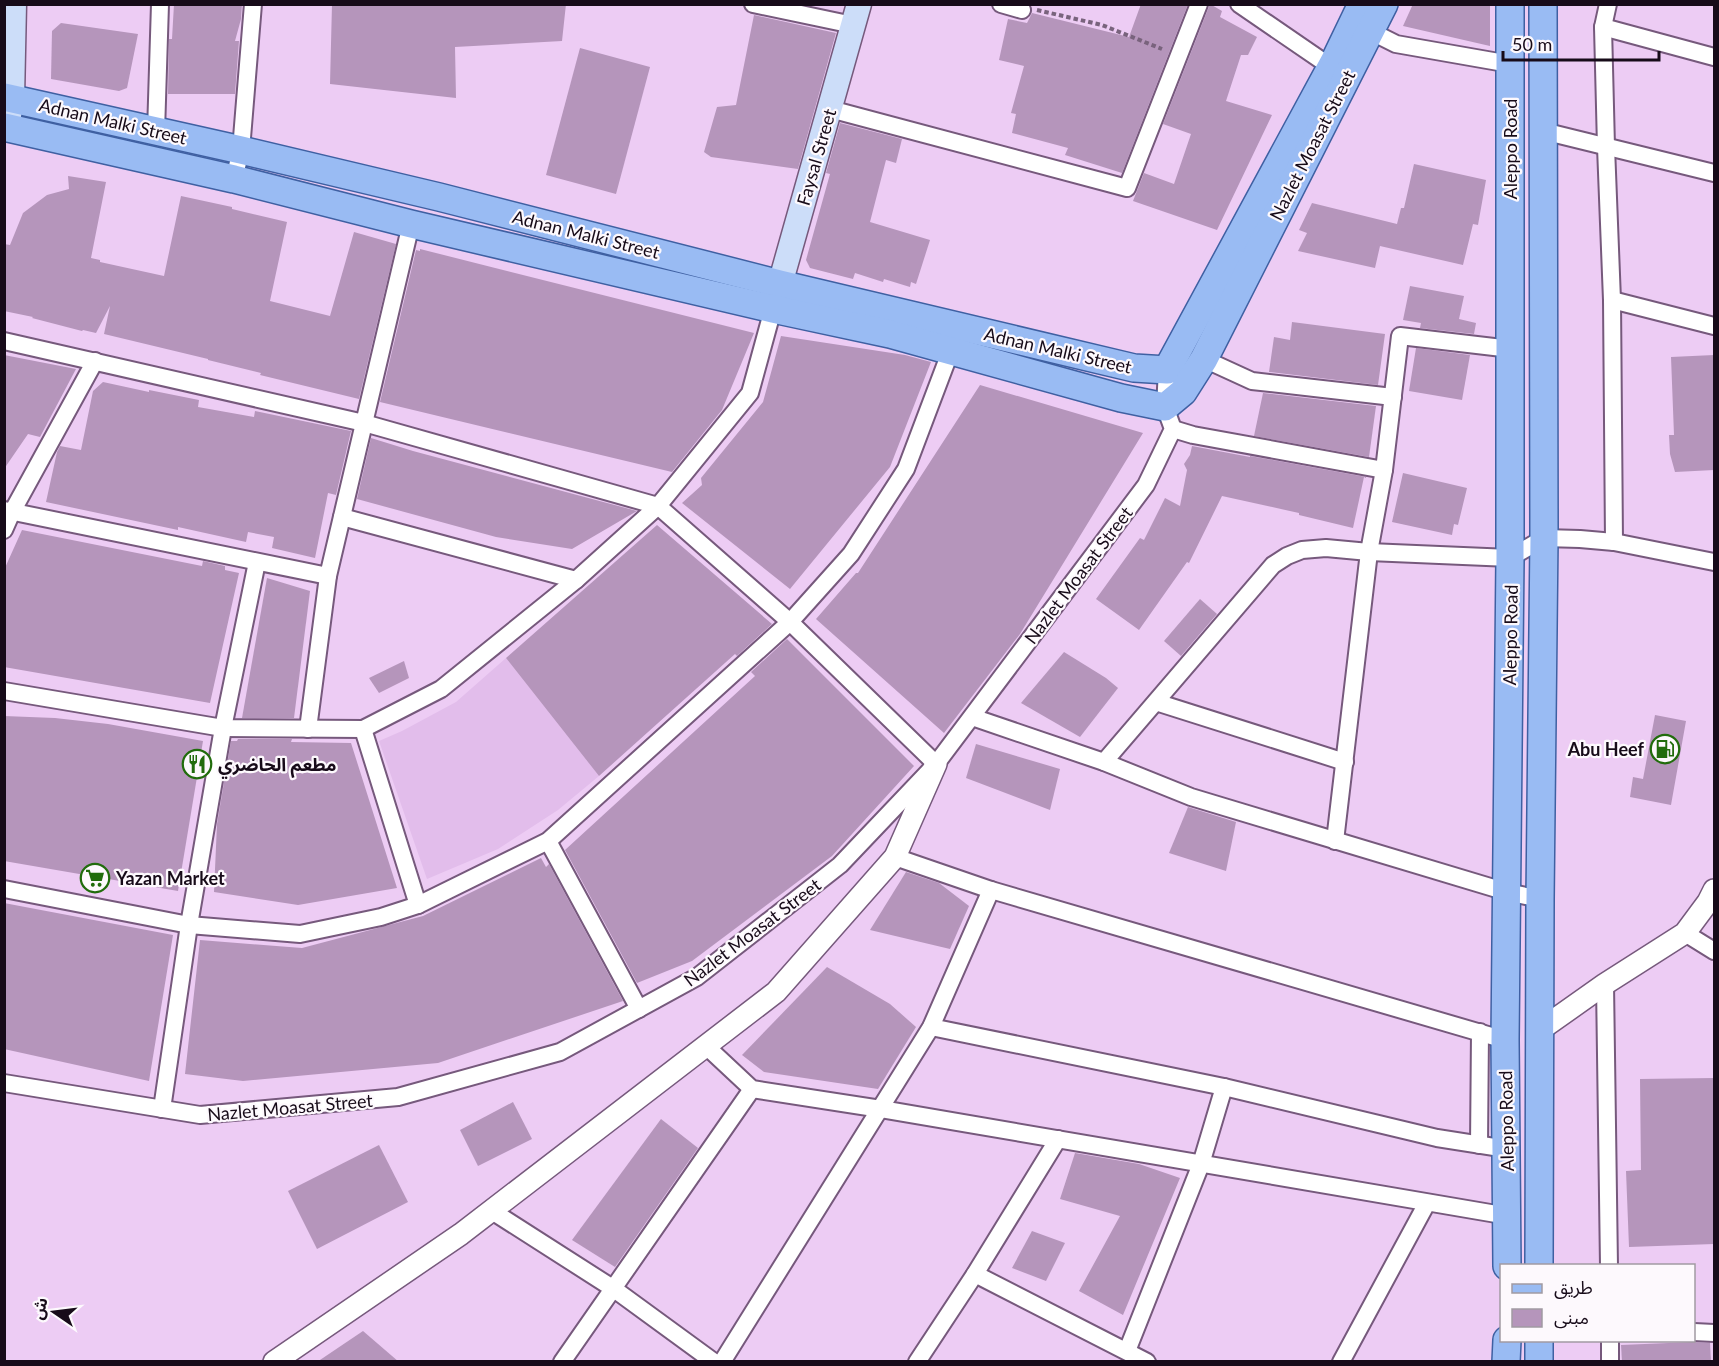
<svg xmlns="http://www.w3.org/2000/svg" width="1719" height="1366" font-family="Lato,'Noto Sans Arabic',sans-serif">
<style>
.built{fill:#e2bdeb}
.building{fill:#b595bb}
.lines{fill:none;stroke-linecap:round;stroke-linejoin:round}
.minor-casing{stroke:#76597c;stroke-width:20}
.tertiary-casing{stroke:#76597c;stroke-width:24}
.secondary-casing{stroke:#76597c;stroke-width:27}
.primary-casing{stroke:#3f60a2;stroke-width:30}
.path{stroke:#79637d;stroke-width:4;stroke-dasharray:4.5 3;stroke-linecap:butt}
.minor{stroke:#fff;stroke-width:16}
.tertiary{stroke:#fff;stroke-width:21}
.secondary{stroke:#ccddf9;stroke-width:24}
.primary{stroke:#99bbf3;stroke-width:27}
.labels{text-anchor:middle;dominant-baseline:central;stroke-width:4.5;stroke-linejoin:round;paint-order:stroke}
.street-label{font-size:18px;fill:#170b19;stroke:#fdf9fd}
.poi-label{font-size:18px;font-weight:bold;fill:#170b19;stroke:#fdf9fd;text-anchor:start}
</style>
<rect width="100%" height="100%" fill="#edccf4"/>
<path class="built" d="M506,658L599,776L558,810L498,849L427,879L379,741L402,731L456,702Z"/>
<g class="building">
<path d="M174,4H242L241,19L235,41H239L235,94H168L169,39H172Z"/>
<path d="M332,4H566L562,41L455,47L456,98L330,84Z"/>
<path d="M1141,4H1188L1122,173L1065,155L1068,148L1012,133L1016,114L1011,113L1024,66L999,60L1008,19L1027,23L1032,13L1129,37Z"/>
<path d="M1210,4L1222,11L1220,17L1257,37L1248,55H1241L1226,101L1272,115L1217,230L1133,201L1144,173L1174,184L1191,134L1163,124Z"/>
<path d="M1413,4H1490V46L1403,26Z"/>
<path d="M754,15L836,33L798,169L711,157L704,152L717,107L736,105Z"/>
<path d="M61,23L138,34L127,88L119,91L51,79L52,31Z"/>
<path d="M580,48L650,67L616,194L546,175Z"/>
<path d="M840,123L902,139L896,163L886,160L870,222L930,240L916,284L911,282L910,287L884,279L883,282L855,273L853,279L810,268L806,260L830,174L826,173Z"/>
<path d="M1414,164L1486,180L1478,225L1473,224L1463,265L1380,246L1375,268L1298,251L1307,233L1299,230L1312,203L1397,224L1401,208H1404Z"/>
<path d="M68,176L106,182L91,258L100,260V262L164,276L181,196L232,207V209L287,222L270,301L330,316L354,232L396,244L359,399L260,375L261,373L208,360V359L104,334L110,306L96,333L83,330L82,331L32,318L33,317L4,311V244L10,245L23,213L47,195L69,189Z"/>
<path d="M420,249L754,333L722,410L672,472L380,402L416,250L420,251Z"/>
<path d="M1410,286L1464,296L1459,319L1476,323L1474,334L1420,328L1421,323L1403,320Z"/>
<path d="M1292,322L1385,334L1378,385L1269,372L1274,337L1290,340Z"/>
<path d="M781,336L905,355L931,362L890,467L790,589L682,503L702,485L701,478L763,402Z"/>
<path d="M1416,348L1470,355L1462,400L1409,391Z"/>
<path d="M4,355L76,369L40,437L28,434L4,469Z"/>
<path d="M1714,355V470L1675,472L1670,454L1669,435H1674L1671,357Z"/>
<path d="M103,382L149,392V390L199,400L198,407L254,417L255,411L351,431L336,495L328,493L315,558L272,548L274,537L248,532L246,542L178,527V530L46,502L57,452L60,446L81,450L93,391Z"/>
<path d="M980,385L1143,433L1020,634L944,733L816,619L856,573H858Z"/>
<path d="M1263,393L1376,406L1369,457L1254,436Z"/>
<path d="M371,438L413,451L637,511L572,549L496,537L357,499Z"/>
<path d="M1192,446L1250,457V456L1366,477V478L1364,477L1353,528L1299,515V513L1222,496L1189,563L1187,562L1139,630L1096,599L1140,538L1144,540L1165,498L1180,506L1187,470L1184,464L1190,455Z"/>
<path d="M1403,473L1467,488L1458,525L1454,524L1452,535L1392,522Z"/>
<path d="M657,525L772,624L737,656L735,654L599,776L506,658Z"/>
<path d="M22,530L202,566L203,561L225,566V570L239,573L210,703L4,667V570Z"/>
<path d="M267,578L310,591L294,718H242Z"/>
<path d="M1200,599L1217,614L1181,656L1164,641Z"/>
<path d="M787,639L914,766L832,856L692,961L637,983L565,850L755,676L751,672Z"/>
<path d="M1064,652L1106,678L1118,688L1080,737L1021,703Z"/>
<path d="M404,661L409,678L379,693L369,678Z"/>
<path d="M1655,715L1686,721L1671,805L1630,797L1633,777L1643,779Z"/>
<path d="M4,716L55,718L108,724L203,741L178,891L4,861Z"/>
<path d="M238,739H292L291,742L351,743L397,888L298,905L214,892L217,824L231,741H237Z"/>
<path d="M976,744L1060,769L1050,810L966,778Z"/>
<path d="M1188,807L1236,822L1226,871L1169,853Z"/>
<path d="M541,858L546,867L549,864L623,1001L438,1063L243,1081L185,1074L200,940L302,948L423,916Z"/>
<path d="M906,872L939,883L969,906L950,949L870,930Z"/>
<path d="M4,903L173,935L149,1081L4,1049Z"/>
<path d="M827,967L890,1004L916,1027L878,1089L764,1072L742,1055Z"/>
<path d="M1714,1078V1244L1629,1247L1626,1171L1641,1170L1640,1079Z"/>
<path d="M513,1102L532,1139L478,1166L460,1130Z"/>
<path d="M661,1119L698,1148L615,1267L572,1240Z"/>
<path d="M379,1145L408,1202L317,1249L288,1191Z"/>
<path d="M1075,1153L1139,1164L1180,1178L1123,1315L1079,1291L1120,1216L1060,1199Z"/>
<path d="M1032,1231L1065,1243L1046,1281L1012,1268Z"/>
<path d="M363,1331L399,1362H317Z"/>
<path d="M1692,1342L1710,1343L1711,1362H1622L1621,1345Z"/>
</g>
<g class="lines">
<g class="minor-casing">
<g id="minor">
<path d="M753,4L853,25"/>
<path d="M1001,4L1022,10"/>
<path d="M1239,4L1331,67"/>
<path d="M1608,4L1603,27L1606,147L1612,300L1614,542"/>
<path d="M1603,27L1714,57"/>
<path d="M1370,31L1396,44L1510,64"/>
<path d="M830,109L1127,188L1199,4"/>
<path d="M1543,131L1714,173"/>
<path d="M156,132L160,4"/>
<path d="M234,179L241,150L253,4"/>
<path d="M1612,300L1714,326"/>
<path d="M4,341L364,423L658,506L790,622L936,764"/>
<path d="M1204,359L1252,381L1393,397"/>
<path d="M1173,429L1193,435L1384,470"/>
<path d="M4,510L328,576"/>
<path d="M342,517L576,580"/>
<path d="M4,530L12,512L95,361"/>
<path d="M4,691L223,728L363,729L441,689L576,580L658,506L750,393L773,309"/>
<path d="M1156,702L1345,762"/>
<path d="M972,717L1104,762L1191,797L1507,892L1540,899"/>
<path d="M308,729L328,576L411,224"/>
<path d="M363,729L418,905"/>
<path d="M1104,762L1273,565L1287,556L1302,550L1326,548L1369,552L1510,558L1544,538L1580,539L1614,542L1714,562"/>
<path d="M548,841L639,1009"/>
<path d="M1335,841L1369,552L1384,470L1400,336L1511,349"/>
<path d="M895,857L991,890L1505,1040"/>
<path d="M4,889L189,925L300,934L381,917L418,905L548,841L790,622L851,554L906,469L951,350"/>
<path d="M1685,933L1714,951"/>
<path d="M1605,984L1609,1266"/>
<path d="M931,1027L1224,1087L1437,1138L1507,1149"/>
<path d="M706,1046L752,1089L881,1109L1508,1216"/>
<path d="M4,1083L200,1115L398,1097L560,1052L697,977L840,865L936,764L1146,485L1173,429L1165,407L1167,370"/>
<path d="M162,1109L189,925L223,728L257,562"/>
<path d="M1479,1145L1480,1032"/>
<path d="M492,1211L614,1289L714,1362"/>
<path d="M975,1274L1147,1362"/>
<path d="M1694,1332L1714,1333"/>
<path d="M1610,1340V1362"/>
<path d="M1127,1351L1201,1164L1224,1087"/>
<path d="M562,1362L752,1089"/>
<path d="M722,1362L931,1027L991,890"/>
<path d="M917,1362L975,1274L1058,1139"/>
<path d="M1341,1362L1427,1203"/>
</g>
</g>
<g class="tertiary-casing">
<g id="tertiary">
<path d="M1540,1030L1605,984L1685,933L1708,902L1714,890"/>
<path d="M274,1362L461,1234L776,992L895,857L936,764"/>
</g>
</g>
<g class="secondary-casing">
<g id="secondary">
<path d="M7,127L12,98L14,4"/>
<path d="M775,302L859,4"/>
</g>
</g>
<g class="primary-casing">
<g id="primary">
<path d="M4,97L241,150L439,197L780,284L1134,368L1167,370L1335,60L1362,4"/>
<path d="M4,127L234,179L411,224L773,309L890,334L1121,398L1165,407L1183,392L1204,359L1384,4"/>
<path d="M1507,1266L1505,1040L1510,558V4"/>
<path d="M1539,1266L1540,899L1544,538L1543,4"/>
<path d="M1506,1362L1507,1340"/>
<path d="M1539,1362V1340"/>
</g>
</g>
<path class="path" d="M1037,10L1102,25L1162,49"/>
<use href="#minor" class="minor"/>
<use href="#tertiary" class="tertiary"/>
<use href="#secondary" class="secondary"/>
<use href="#primary" class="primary"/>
</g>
<defs>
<g id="fuel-ring" transform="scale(1.5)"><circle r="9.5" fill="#fdf9fd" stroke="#216c0c" stroke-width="1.5"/><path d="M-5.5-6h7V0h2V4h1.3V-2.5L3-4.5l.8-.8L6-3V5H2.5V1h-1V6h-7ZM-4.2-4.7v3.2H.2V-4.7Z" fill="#216c0c"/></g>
<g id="restaurant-ring" transform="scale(1.5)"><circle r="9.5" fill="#fdf9fd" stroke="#216c0c" stroke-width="1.5"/><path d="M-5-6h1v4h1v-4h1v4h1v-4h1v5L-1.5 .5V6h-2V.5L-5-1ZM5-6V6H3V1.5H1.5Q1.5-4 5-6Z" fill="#216c0c"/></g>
<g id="supermarket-ring" transform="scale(1.5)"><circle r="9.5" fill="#fdf9fd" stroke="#216c0c" stroke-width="1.5"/><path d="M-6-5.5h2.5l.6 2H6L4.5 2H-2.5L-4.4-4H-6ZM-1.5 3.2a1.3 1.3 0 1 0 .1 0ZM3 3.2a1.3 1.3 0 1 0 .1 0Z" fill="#216c0c"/></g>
</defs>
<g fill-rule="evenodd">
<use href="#fuel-ring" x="1665" y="749"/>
<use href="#restaurant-ring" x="197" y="764"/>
<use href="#supermarket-ring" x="95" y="878"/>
</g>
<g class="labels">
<g class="street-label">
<text transform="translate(113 121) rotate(13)">Adnan Malki Street</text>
<text transform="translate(1312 145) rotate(-63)">Nazlet Moasat Street</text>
<text transform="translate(1510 149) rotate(-90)">Aleppo Road</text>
<text transform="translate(816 157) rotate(-74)">Faysal Street</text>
<text transform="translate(586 234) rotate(14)">Adnan Malki Street</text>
<text transform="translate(1058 350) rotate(13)">Adnan Malki Street</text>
<text transform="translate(1078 575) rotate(-53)">Nazlet Moasat Street</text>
<text transform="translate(1510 635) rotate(-89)">Aleppo Road</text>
<text transform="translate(752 932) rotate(-37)">Nazlet Moasat Street</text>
<text transform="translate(290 1107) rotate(-5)">Nazlet Moasat Street</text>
<text transform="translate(1506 1121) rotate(-91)">Aleppo Road</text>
</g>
<g class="poi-label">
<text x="1644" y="749" text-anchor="end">Abu Heef</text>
<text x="218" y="764">مطعم الحاضري</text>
<text x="116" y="878">Yazan Market</text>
</g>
</g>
<rect width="1719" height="1366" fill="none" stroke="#170b19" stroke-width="12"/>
<rect x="1500" y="1264" width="195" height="78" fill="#fdf9fd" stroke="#a19aa2" stroke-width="1.5"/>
<rect x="1512" y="1284" width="30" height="9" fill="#99bbf3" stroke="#a19aa2" stroke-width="1.5"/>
<text x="1554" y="1294" font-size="18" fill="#170b19">طريق</text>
<rect x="1512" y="1309" width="30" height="18" fill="#b595bb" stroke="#a19aa2" stroke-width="1.5"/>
<text x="1554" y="1324" font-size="18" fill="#170b19">مبنى</text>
<g transform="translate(54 1312) rotate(284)" stroke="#fdf9fd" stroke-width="4.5" paint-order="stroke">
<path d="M0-4.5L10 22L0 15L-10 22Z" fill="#170b19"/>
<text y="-9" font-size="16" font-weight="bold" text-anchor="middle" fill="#170b19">ش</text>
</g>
<path d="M1503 51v9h156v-9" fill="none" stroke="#170b19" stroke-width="3"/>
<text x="1512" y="51" font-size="18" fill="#170b19" stroke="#fdf9fd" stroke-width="4.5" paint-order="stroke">50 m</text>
</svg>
